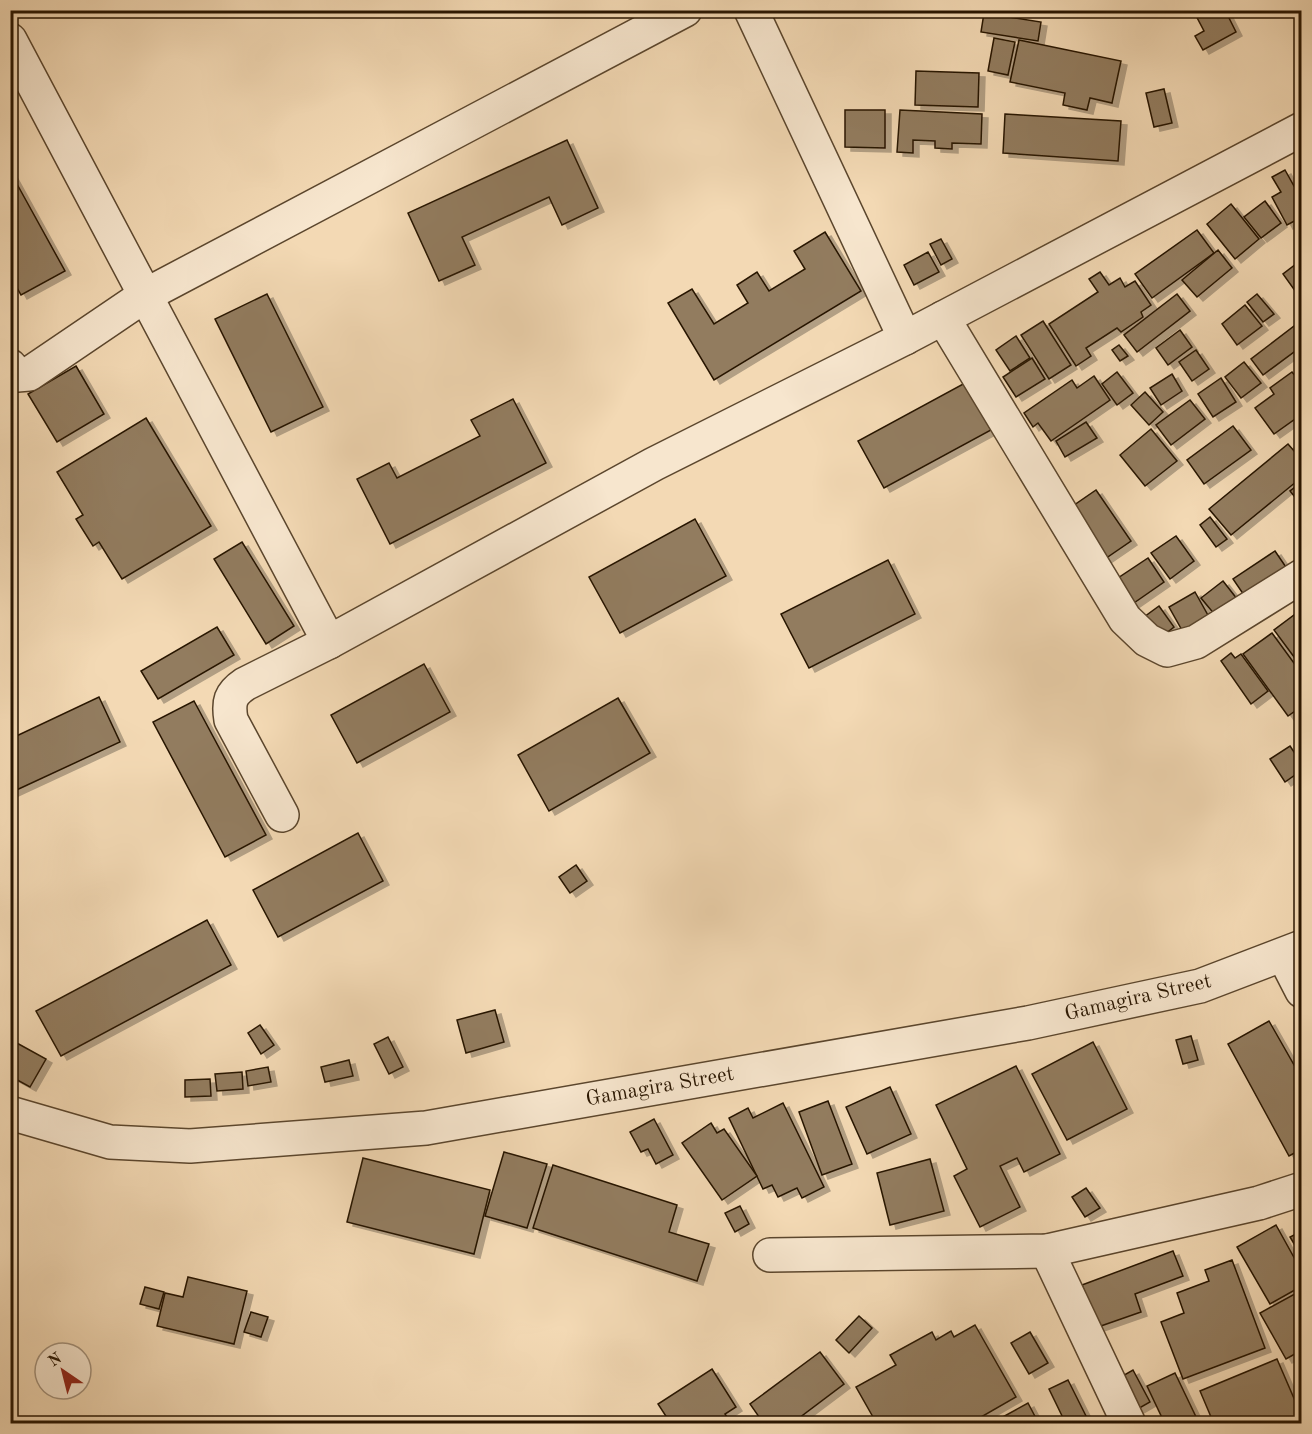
<svg xmlns="http://www.w3.org/2000/svg" width="1312" height="1434" font-family="'Old Standard TT',serif">
<style>
.building{fill:#927b5e;stroke:#281500;stroke-width:1.5;filter:url(#shadow)}
.lines{fill:none;stroke-linecap:round;stroke-linejoin:round}
.minor-casing{stroke:#5b462d;stroke-width:36}
.minor{stroke:#f7e6ce;stroke-width:33}
.labels{text-anchor:middle;dominant-baseline:central;stroke-width:4.5;stroke-linejoin:round;paint-order:stroke}
.street-label{font-size:21px;fill:#281500;stroke:#f7e6ce}
</style>
<defs>
<filter id="shadow"><feDropShadow dx="6" dy="4" stdDeviation="0" flood-color="#0004"/></filter>
</defs>
<rect width="100%" height="100%" fill="#f3d9b4"/>
<filter id="stains"><feTurbulence type="fractalNoise" baseFrequency=".00333" numOctaves="4"/><feColorMatrix values="0 0 0 0 .2 0 0 0 0 .09 0 0 0 0 .02 0 0 0 .5 -.17"/></filter>
<radialGradient id="worn" r=".72"><stop offset=".6" stop-color="#630" stop-opacity="0"/><stop offset="1" stop-color="#630" stop-opacity=".3"/></radialGradient>
<g class="building">
<path d="M1193,10H1225L1236,32L1203,50L1195,36L1204,31Z"/>
<path d="M984,13L1041,22L1038,41L981,32Z"/>
<path d="M994,38L1015,42L1008,75L988,71Z"/>
<path d="M1019,40L1121,61L1112,103L1090,98L1087,110L1063,105L1065,93L1010,82Z"/>
<path d="M916,71L979,73L978,107L915,105Z"/>
<path d="M1164,89L1172,123L1154,127L1146,93Z"/>
<path d="M845,110H885V148L845,147Z"/>
<path d="M900,110L982,114L981,144L952,143V149L935,148V141L913,140V153L897,152Z"/>
<path d="M1005,114L1121,121L1118,161L1003,153Z"/>
<path d="M567,140L598,208L562,225L549,197L462,237L475,265L439,281L408,213Z"/>
<path d="M1285,170L1294,186L1302,182V217L1287,225L1272,197L1281,192L1272,177Z"/>
<path d="M12,175L65,271L21,295L10,275Z"/>
<path d="M1265,201L1281,223L1261,238L1244,217Z"/>
<path d="M1231,204L1259,239L1235,259L1207,224Z"/>
<path d="M1197,230L1214,253L1152,298L1135,274Z"/>
<path d="M825,232L861,291L714,380L668,303L692,289L714,324L748,303L737,285L757,272L769,291L805,269L794,251Z"/>
<path d="M941,239L952,259L941,265L930,244Z"/>
<path d="M1218,250L1232,268L1197,297L1182,280Z"/>
<path d="M928,252L939,272L914,285L904,265Z"/>
<path d="M1296,264L1302,271V292L1298,295L1283,274Z"/>
<path d="M1100,272L1109,285L1120,278L1125,287L1135,281L1151,305L1141,312L1143,317L1121,332L1117,328L1086,348L1091,356L1076,366L1049,324L1098,292L1089,279Z"/>
<path d="M267,294L323,407L271,432L215,319Z"/>
<path d="M1177,294L1190,311L1137,352L1124,335Z"/>
<path d="M1257,294L1274,314L1263,322L1247,302Z"/>
<path d="M1245,305L1262,326L1237,345L1222,324Z"/>
<path d="M1043,321L1071,365L1049,379L1021,335Z"/>
<path d="M1298,323L1302,327V346L1263,375L1251,359Z"/>
<path d="M1180,330L1192,347L1168,365L1156,348Z"/>
<path d="M1016,336L1030,358L1010,371L996,350Z"/>
<path d="M1119,345L1128,356L1120,361L1112,350Z"/>
<path d="M1196,350L1209,369L1192,381L1179,362Z"/>
<path d="M1032,358L1045,379L1016,397L1003,377Z"/>
<path d="M1244,362L1261,383L1241,398L1225,377Z"/>
<path d="M76,366L104,414L57,442L28,394Z"/>
<path d="M1117,372L1133,393L1117,405L1102,384Z"/>
<path d="M1292,372L1302,384V414L1274,434L1255,408L1274,394L1270,388Z"/>
<path d="M1172,374L1182,391L1161,405L1150,388Z"/>
<path d="M1094,376L1110,400L1051,441L1038,423L1033,427L1024,413L1072,380L1077,388Z"/>
<path d="M1221,378L1236,402L1213,417L1198,394Z"/>
<path d="M965,383L991,430L884,488L858,441Z"/>
<path d="M1145,392L1163,412L1149,425L1131,405Z"/>
<path d="M513,399L546,463L390,544L357,479L389,463L397,478L480,436L471,420Z"/>
<path d="M1190,400L1205,419L1171,445L1156,425Z"/>
<path d="M146,418L211,526L122,579L99,542L93,546L76,519L83,515L57,472Z"/>
<path d="M1086,422L1097,438L1065,457L1056,441Z"/>
<path d="M1233,426L1251,450L1204,484L1187,460Z"/>
<path d="M1151,429L1177,461L1145,486L1120,455Z"/>
<path d="M1288,444L1302,460V477L1231,535L1209,509Z"/>
<path d="M1302,482V506L1290,491Z"/>
<path d="M1096,490L1131,541L1099,563L1064,512Z"/>
<path d="M1210,517L1227,539L1216,547L1200,525Z"/>
<path d="M695,519L726,576L620,633L589,577Z"/>
<path d="M1176,536L1194,561L1170,579L1151,553Z"/>
<path d="M242,542L294,626L266,644L214,559Z"/>
<path d="M1275,551L1290,573L1248,601L1233,579Z"/>
<path d="M1148,558L1164,582L1131,605L1115,580Z"/>
<path d="M888,560L915,614L809,668L781,614Z"/>
<path d="M1223,581L1241,604L1220,621L1201,598Z"/>
<path d="M1195,592L1209,617L1183,632L1169,607Z"/>
<path d="M1159,606L1174,627L1156,641L1140,620Z"/>
<path d="M1302,609V663L1300,665L1274,630Z"/>
<path d="M217,627L234,655L158,699L141,671Z"/>
<path d="M1272,633L1302,674V706L1288,716L1243,654Z"/>
<path d="M1231,653L1235,658L1241,654L1268,691L1251,704L1221,661Z"/>
<path d="M424,664L450,712L357,763L331,715Z"/>
<path d="M99,697L120,742L10,793V739Z"/>
<path d="M618,698L650,753L549,811L518,755Z"/>
<path d="M194,701L266,835L225,857L153,722Z"/>
<path d="M1290,746L1302,764V770L1285,782L1270,759Z"/>
<path d="M358,833L383,881L278,937L253,890Z"/>
<path d="M576,865L587,881L570,893L559,877Z"/>
<path d="M207,920L231,965L61,1056L36,1011Z"/>
<path d="M495,1010L504,1042L466,1053L457,1020Z"/>
<path d="M1269,1021L1302,1079V1149L1289,1156L1228,1044Z"/>
<path d="M260,1025L274,1045L261,1054L248,1033Z"/>
<path d="M1191,1036L1198,1060L1183,1064L1176,1040Z"/>
<path d="M388,1037L403,1067L389,1074L374,1044Z"/>
<path d="M15,1042L46,1059L30,1087L10,1076V1050Z"/>
<path d="M1093,1042L1127,1109L1067,1140L1032,1074Z"/>
<path d="M349,1060L353,1076L325,1082L321,1067Z"/>
<path d="M1016,1066L1060,1154L1024,1172L1017,1158L1000,1166L1020,1207L980,1227L954,1176L967,1169L936,1105Z"/>
<path d="M268,1067L271,1082L248,1086L246,1071Z"/>
<path d="M242,1072L243,1089L217,1091L215,1074Z"/>
<path d="M210,1079L211,1096L185,1097V1080Z"/>
<path d="M890,1087L911,1134L867,1154L846,1107Z"/>
<path d="M828,1101L852,1164L822,1175L799,1112Z"/>
<path d="M783,1103L824,1187L802,1198L797,1188L778,1197L772,1185L763,1189L729,1118L748,1108L753,1118Z"/>
<path d="M654,1119L673,1155L656,1164L648,1149L641,1152L630,1132Z"/>
<path d="M711,1123L717,1133L724,1129L757,1176L722,1200L682,1143Z"/>
<path d="M504,1152L547,1164L527,1228L485,1216Z"/>
<path d="M363,1158L490,1190L474,1254L347,1222Z"/>
<path d="M930,1159L944,1211L890,1225L877,1173Z"/>
<path d="M553,1165L677,1205L669,1232L709,1244L697,1281L533,1228Z"/>
<path d="M1086,1188L1100,1208L1085,1217L1072,1197Z"/>
<path d="M740,1206L749,1224L735,1232L725,1213Z"/>
<path d="M1276,1225L1296,1261L1300,1259L1302,1262V1286L1270,1304L1237,1247Z"/>
<path d="M1302,1231V1257L1290,1237Z"/>
<path d="M1173,1251L1183,1276L1135,1294L1141,1312L1098,1327L1082,1285Z"/>
<path d="M1232,1260L1265,1348L1183,1379L1161,1322L1184,1313L1177,1293L1209,1281L1205,1270Z"/>
<path d="M188,1277L247,1291L234,1344L157,1326L165,1293L183,1297Z"/>
<path d="M145,1287L164,1292L159,1309L140,1304Z"/>
<path d="M1302,1290V1350L1286,1359L1260,1313Z"/>
<path d="M251,1312L268,1317L261,1337L244,1332Z"/>
<path d="M859,1316L872,1328L849,1353L836,1340Z"/>
<path d="M975,1325L1016,1397L969,1424H877L856,1387L896,1365L890,1355L932,1332L936,1340L951,1331L954,1337Z"/>
<path d="M1030,1332L1048,1363L1029,1374L1011,1343Z"/>
<path d="M820,1352L844,1384L791,1424H764L750,1404Z"/>
<path d="M1277,1359L1302,1417V1424H1214L1200,1391Z"/>
<path d="M712,1369L736,1407L725,1414L731,1424H671L658,1404Z"/>
<path d="M1133,1370L1150,1402L1136,1410L1119,1378Z"/>
<path d="M1175,1373L1198,1421L1193,1424H1165L1147,1386Z"/>
<path d="M1068,1380L1090,1424H1066L1049,1389Z"/>
<path d="M1028,1403L1039,1424H990Z"/>
</g>
<g class="lines">
<g class="minor-casing">
<g id="minor">
<path d="M751,10L905,338"/>
<path d="M10,40L329,642"/>
<path d="M943,318L1125,619L1147,640L1167,650L1196,642L1302,576"/>
<path d="M10,366L17,375L29,374L144,296L685,10"/>
<path d="M282,815L231,720C228,702 230,694 245,684L329,642L654,464L905,338L1302,129"/>
<path d="M1284,956L1302,991"/>
<path d="M10,1113L110,1142L190,1146L426,1128L1028,1023L1200,986L1302,947"/>
<path d="M1047,1251L1129,1424"/>
<path d="M770,1255L1047,1251L1259,1203L1302,1189"/>
</g>
</g>
<use href="#minor" class="minor"/>
</g>
<g class="labels">
<g class="street-label">
<text transform="translate(1138 998) rotate(-13)">Gamagira Street</text>
<text transform="translate(660 1087) rotate(-10)">Gamagira Street</text>
</g>
</g>
<rect width="1312" height="1434" fill="none" stroke="#f3d9b4" stroke-width="36"/>
<rect x="12" y="12" width="1288" height="1410" fill="none" stroke="#281500" stroke-width="3"/>
<rect x="18" y="18" width="1276" height="1398" fill="none" stroke="#281500" stroke-width="1.5"/>
<g transform="translate(63 1371) rotate(325)"><circle r="28" fill="#f7e6ce" stroke="#a4927c" stroke-width="1.5"/>
<path d="M0-4.5L10 22L0 15L-10 22Z" fill="#8f2418"/>
<text y="-9" font-size="16" font-weight="bold" text-anchor="middle" fill="#281500">N</text>
</g>
<rect width="100%" height="100%" filter="url(#stains)"/>
<rect width="100%" height="100%" fill="url(#worn)"/>
</svg>
